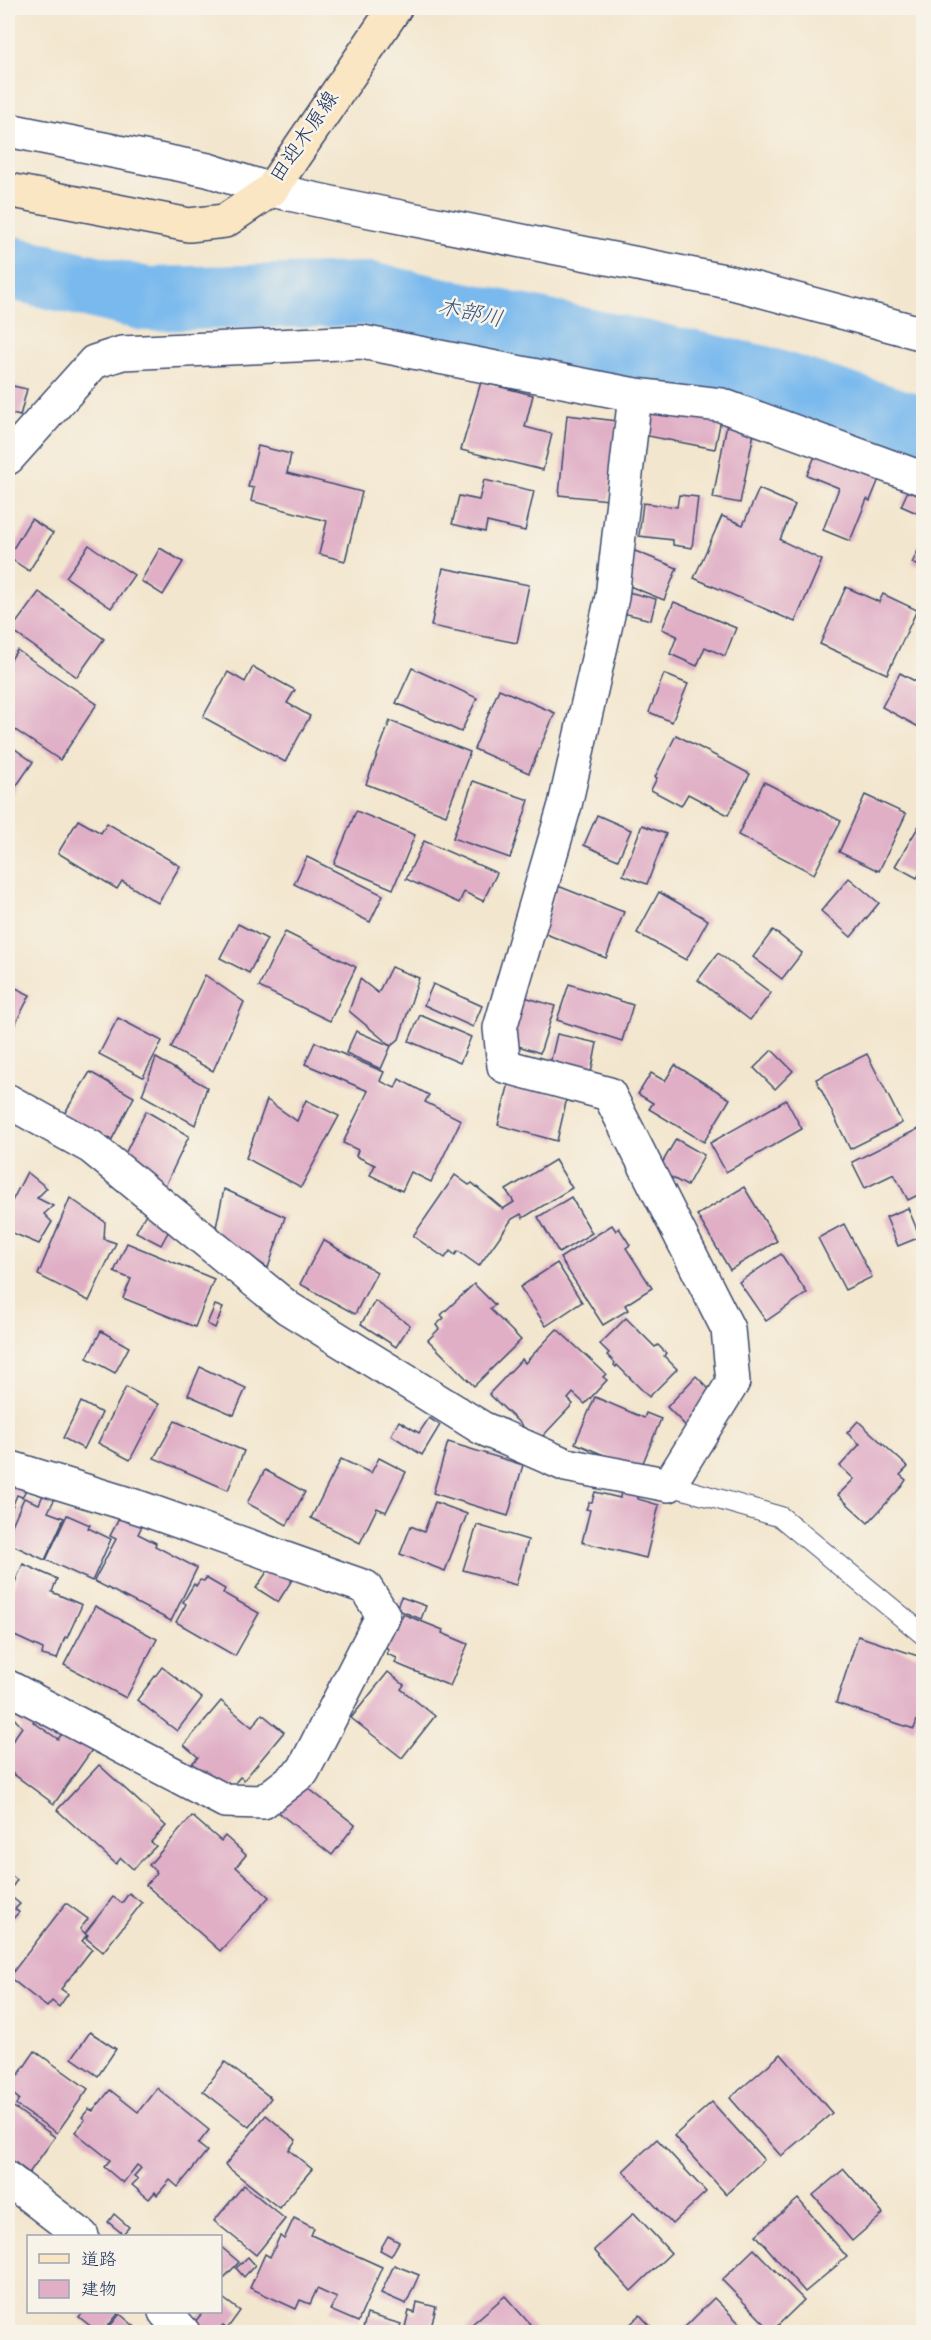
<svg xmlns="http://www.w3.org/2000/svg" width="931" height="2340" font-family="Dekko,'Klee One',sans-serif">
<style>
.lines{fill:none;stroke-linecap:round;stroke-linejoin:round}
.river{stroke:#79b9ed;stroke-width:64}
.building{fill:#e0afc6}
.service-casing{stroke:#3b4a6f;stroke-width:22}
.minor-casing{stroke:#3b4a6f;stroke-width:36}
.tertiary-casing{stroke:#3b4a6f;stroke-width:36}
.secondary-casing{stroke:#3b4a6f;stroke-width:36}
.service{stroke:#fff;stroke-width:20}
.minor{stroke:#fff;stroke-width:33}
.tertiary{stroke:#fff;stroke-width:33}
.secondary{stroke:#fbe6c4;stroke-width:33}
.labels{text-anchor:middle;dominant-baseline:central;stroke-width:5;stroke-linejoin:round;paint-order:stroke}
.street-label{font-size:21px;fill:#1b2f5e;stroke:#f7f3e8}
.water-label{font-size:22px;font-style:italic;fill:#325282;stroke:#f7f3e8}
</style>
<rect width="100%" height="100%" fill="#f7f3e8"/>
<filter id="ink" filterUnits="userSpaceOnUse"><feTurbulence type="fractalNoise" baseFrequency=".0167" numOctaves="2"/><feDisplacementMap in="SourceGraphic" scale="12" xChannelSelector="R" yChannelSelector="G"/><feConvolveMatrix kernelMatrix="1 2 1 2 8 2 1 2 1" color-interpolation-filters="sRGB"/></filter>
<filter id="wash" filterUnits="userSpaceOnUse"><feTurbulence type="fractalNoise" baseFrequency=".008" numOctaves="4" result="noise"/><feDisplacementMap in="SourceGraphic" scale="24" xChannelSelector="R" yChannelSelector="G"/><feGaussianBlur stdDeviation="1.35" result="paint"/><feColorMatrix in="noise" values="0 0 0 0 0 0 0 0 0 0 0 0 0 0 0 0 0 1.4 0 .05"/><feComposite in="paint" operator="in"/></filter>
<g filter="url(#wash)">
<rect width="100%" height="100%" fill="#f3e6ce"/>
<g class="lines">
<path class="river" d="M8,267L146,299L369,294L760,377L924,429"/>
</g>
<g id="blocks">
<g class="building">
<path d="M481,382L533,395L525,427L552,434L543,470L461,450Z"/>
<path d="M8,385L27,389L20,416L8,413Z"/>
<path d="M644,404L721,419L715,449L638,434Z"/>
<path d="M567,415L617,421L609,500L559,495Z"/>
<path d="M727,423L755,428L740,503L713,498Z"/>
<path d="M258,446L291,454L287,473L362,492L345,561L319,554L327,521L251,501L254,488L248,487Z"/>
<path d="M818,449L881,474L870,501L867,499L850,541L823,530L839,488L807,475Z"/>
<path d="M484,480L534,491L525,531L487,522L485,532L452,524L459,496L479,500Z"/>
<path d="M911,484L924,490V516L901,506Z"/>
<path d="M759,489L795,505L780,540L822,560L795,622L694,578L722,516L743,525Z"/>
<path d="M679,495L698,497L692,548L673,545V540L639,536L643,503L677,507Z"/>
<path d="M31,519L53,533L29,571L8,557Z"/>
<path d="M924,538V568L912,563Z"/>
<path d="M89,545L134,575L111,608L66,577Z"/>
<path d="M160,548L183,562L163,595L141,581Z"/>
<path d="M635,551L677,568L664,600L622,583Z"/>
<path d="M443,568L529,585L517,643L431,626Z"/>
<path d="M846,587L879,602L883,594L917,610L887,674L820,644Z"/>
<path d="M39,592L104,639L77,677L11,630Z"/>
<path d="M628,592L656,599L651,620L623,613Z"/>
<path d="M674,602L736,628L725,656L705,647L697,666L670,654L677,636L662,629Z"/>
<path d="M17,650L97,704L60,760L8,725V664Z"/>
<path d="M253,667L295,690L287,703L310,716L285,762L203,717L228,672L245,682Z"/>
<path d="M412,668L477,698L461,732L396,703Z"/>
<path d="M900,673L924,686V730L882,707Z"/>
<path d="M664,674L688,684L672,722L649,712Z"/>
<path d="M499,689L555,713L529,773L474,749Z"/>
<path d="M390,721L470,752L446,815L366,784Z"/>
<path d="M676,735L750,774L728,815L688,794L681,806L651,790L657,778L655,777Z"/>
<path d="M8,744L33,762L8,798Z"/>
<path d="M473,781L529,800L510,858L453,838Z"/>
<path d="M764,782L841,821L814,874L738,835Z"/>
<path d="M865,795L906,814L879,871L839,852Z"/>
<path d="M356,811L415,835L393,889L334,864Z"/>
<path d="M597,815L631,830L618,860L584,845Z"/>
<path d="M78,820L101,833L107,823L180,866L158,903L122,881L117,889L58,853Z"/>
<path d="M920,824L924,826V867L917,878L895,866Z"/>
<path d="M642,825L666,834L647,884L623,875Z"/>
<path d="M424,841L497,873L483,901L464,892L459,903L406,879Z"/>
<path d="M307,857L383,895L370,922L294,884Z"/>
<path d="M849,878L879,903L851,937L821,911Z"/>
<path d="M558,886L624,912L606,958L541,932Z"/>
<path d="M659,892L708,920L686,960L637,933Z"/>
<path d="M238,924L267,939L249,973L220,958Z"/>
<path d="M773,930L802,953L782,979L753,957Z"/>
<path d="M285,932L356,967L330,1021L259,987Z"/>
<path d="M718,953L771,993L750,1020L698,980Z"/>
<path d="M391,967L419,978L399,1039L391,1046L381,1069L346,1053L356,1031L391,1046L349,1011L360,979L378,993Z"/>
<path d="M205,975L244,1002L213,1071L171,1048Z"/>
<path d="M8,984L30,995L10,1034L8,1033Z"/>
<path d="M433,984L482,1006L473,1027L424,1005Z"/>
<path d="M569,984L633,1005L622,1041L557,1020Z"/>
<path d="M521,996L555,1006L540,1053L506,1042Z"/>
<path d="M420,1015L471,1037L460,1063L409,1041Z"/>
<path d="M118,1018L162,1041L143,1077L99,1054Z"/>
<path d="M557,1034L597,1043L591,1073L550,1064Z"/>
<path d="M315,1042L384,1072L380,1081L395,1088L399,1079L429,1095L425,1102L461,1120L431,1182L411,1172L402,1191L370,1175L375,1165L356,1156L358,1150L343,1143L368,1091L305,1064Z"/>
<path d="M772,1050L793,1071L775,1089L754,1068Z"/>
<path d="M867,1054L902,1123L850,1149L816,1079Z"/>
<path d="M156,1058L207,1087L195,1125L142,1095Z"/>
<path d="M675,1065L730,1099L704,1142L649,1109L653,1103L638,1094L651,1073L665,1081Z"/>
<path d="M90,1072L134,1097L112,1139L89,1132L64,1114Z"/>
<path d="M509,1083L567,1098L557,1141L498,1125Z"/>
<path d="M267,1100L297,1121L306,1100L339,1116L301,1187L246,1158Z"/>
<path d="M786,1100L802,1129L726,1172L710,1143Z"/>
<path d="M146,1111L189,1136L165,1186L121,1162Z"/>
<path d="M924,1126V1192L908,1200L894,1174L865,1188L852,1162Z"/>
<path d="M676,1139L704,1155L687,1186L658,1170Z"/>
<path d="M555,1160L572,1188L523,1218L521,1214L512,1219L479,1266L458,1251L455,1255L450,1251L445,1258L413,1236L455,1175L469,1185L472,1183L503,1209L514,1202L506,1190Z"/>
<path d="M27,1172L47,1188L37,1198L53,1206L44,1214L52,1222L39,1244L8,1231V1209Z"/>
<path d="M744,1187L777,1241L730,1270L697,1215Z"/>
<path d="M224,1189L285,1217L268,1268L215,1232Z"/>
<path d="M571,1197L592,1233L559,1253L538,1217Z"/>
<path d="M70,1198L105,1222L104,1239L116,1243L89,1301L38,1275Z"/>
<path d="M908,1208L920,1237L898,1246L886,1217Z"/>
<path d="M148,1210L173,1223L161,1245L136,1232Z"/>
<path d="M844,1224L872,1277L845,1290L818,1238Z"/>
<path d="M612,1225L616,1231L619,1228L630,1245L626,1248L652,1288L625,1305L628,1310L603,1325L560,1258Z"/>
<path d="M323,1240L377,1272L355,1314L300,1284Z"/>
<path d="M127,1243L214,1279L195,1327L123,1298L131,1279L114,1272Z"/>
<path d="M781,1254L807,1293L766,1321L739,1282Z"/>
<path d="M557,1263L582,1302L546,1326L520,1287Z"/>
<path d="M474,1284L495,1305L490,1309L521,1340L474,1386L428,1340L439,1329L436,1325L444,1318L441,1315Z"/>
<path d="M375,1301L410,1325L396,1347L361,1324Z"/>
<path d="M215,1305L223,1308L215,1328L207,1324Z"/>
<path d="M626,1318L655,1347L658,1345L666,1353L664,1356L677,1369L649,1397L617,1365L616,1367L614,1365L615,1363L607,1355L609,1353L600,1344Z"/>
<path d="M557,1329L606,1374L603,1377L607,1380L585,1404L573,1393L568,1399L573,1404L540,1439L532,1431L530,1433L489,1394L522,1359L525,1363Z"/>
<path d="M101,1331L129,1347L115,1373L87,1358Z"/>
<path d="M200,1367L246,1388L234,1415L188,1395Z"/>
<path d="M696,1376L714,1394L688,1428L667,1407Z"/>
<path d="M126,1387L159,1404L130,1460L98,1443Z"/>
<path d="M595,1397L644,1418L646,1413L661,1419L640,1470L575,1443Z"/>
<path d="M81,1402L102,1413L84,1449L63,1438Z"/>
<path d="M429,1418L440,1425L422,1455L391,1435L399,1421L419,1433Z"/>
<path d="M175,1421L244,1451L228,1490L154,1458Z"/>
<path d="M858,1421L908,1467L900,1475L906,1480L902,1486L868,1523L838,1495L854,1479L840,1466L860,1444L847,1433Z"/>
<path d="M448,1442L523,1465L508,1516L433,1493Z"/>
<path d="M379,1458L406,1472L386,1512L377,1508L360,1543L311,1518L341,1459L371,1473Z"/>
<path d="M265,1470L305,1492L287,1525L247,1503Z"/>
<path d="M8,1479L27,1488L22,1497L17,1495L8,1517Z"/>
<path d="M621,1491L638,1496V1499L659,1505L646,1558L582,1542L590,1510L586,1509L589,1502H592L595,1492L620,1498Z"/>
<path d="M44,1493L55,1498L48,1512L64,1518L45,1560L8,1543V1534L24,1498L39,1504Z"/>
<path d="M435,1502L467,1514L445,1571L400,1554L411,1526L424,1532Z"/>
<path d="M122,1513L143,1524L138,1534L156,1543L155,1546L197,1568L171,1621L94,1581L116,1539L110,1536Z"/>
<path d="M67,1515L90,1525L88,1528L111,1539L92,1581L46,1560Z"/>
<path d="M477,1525L528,1540L516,1585L463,1570Z"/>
<path d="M23,1564L57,1579L52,1592L82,1605L67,1638L65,1637L57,1659L42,1655L43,1649L8,1633V1598Z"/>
<path d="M271,1566L292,1580L278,1602L256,1588Z"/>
<path d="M206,1578L225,1589L223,1593L259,1613L235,1656L176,1622L186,1604L183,1602L194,1584L196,1586L200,1580L204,1581Z"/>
<path d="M401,1597L426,1606L421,1619L396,1609Z"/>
<path d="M95,1606L157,1639L126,1698L64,1665Z"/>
<path d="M403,1614L443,1630L442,1633L468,1644L450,1686L395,1663L397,1658L387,1654L389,1649L381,1645L389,1625L397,1629Z"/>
<path d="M858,1636L924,1658V1700L914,1729L836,1703Z"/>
<path d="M162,1667L202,1698L177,1731L137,1700Z"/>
<path d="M388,1672L404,1685L401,1689L435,1716L402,1758L351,1718Z"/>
<path d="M36,1688L51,1704L33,1722L58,1739L67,1727L94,1747L54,1804L8,1770V1747L22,1727L10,1714Z"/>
<path d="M221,1701L252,1727L262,1714L284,1732L244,1780L240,1777L225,1795L190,1766L198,1757L184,1745Z"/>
<path d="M99,1765L166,1826L151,1842L156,1846L133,1869L121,1858L116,1864L57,1810Z"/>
<path d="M289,1773L355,1825L332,1855L265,1802Z"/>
<path d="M192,1816L221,1841L225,1836L246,1855L236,1867L269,1897L220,1951L146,1885L157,1873L149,1865Z"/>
<path d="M8,1873L17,1880L8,1893Z"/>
<path d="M129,1893L142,1903L103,1952L86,1938L88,1935L85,1933L113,1897L122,1903Z"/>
<path d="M9,1895L20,1904L15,1909L19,1912L11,1921L8,1918Z"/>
<path d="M66,1903L88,1919L80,1929L87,1935L82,1941L92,1949L61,1989L68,1994L59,2007L52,2001L47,2007L9,1977Z"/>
<path d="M90,2032L116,2049L98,2076L72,2058Z"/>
<path d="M35,2051L88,2089L57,2133L16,2105L19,2099L8,2090Z"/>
<path d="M781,2054L832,2113L781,2156L730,2098Z"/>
<path d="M225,2062L271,2098L249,2127L203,2091Z"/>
<path d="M157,2088L209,2130L198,2144L207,2151L178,2187L170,2180L157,2195L155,2192L149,2199L132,2185L138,2179L134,2176L141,2168L137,2165L123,2183L104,2167L110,2160L75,2132L85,2120L82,2117L89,2109L93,2111L110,2090L138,2112Z"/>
<path d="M712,2102L764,2160L726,2194L674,2136Z"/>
<path d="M8,2103L55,2137L29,2173L8,2157Z"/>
<path d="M266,2115L296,2140L289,2150L312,2169L279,2208L225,2165Z"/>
<path d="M657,2139L706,2192L672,2224L623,2171Z"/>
<path d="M844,2169L883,2214L852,2241L813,2195Z"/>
<path d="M244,2185L285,2219L256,2255L214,2221Z"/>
<path d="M798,2199L847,2257L805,2292L756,2235Z"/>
<path d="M634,2213L671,2253L631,2291L594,2250Z"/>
<path d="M114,2214L129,2227L123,2234L108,2222Z"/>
<path d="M294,2218L314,2228L311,2235L382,2267L358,2322L330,2310L337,2298L317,2289L310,2304L300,2300L296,2309L250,2288L265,2254L270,2257L280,2236L284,2239Z"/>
<path d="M388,2236L399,2242L391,2256L380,2250Z"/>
<path d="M220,2246L239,2262L220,2282Z"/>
<path d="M754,2249L804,2300L772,2331L722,2280Z"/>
<path d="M248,2257L255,2265L244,2277L236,2268Z"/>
<path d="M394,2265L419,2275L406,2304L381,2293Z"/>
<path d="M220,2296L240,2311L227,2329L223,2326L218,2332H206L194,2323L203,2312H220Z"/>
<path d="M505,2296L537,2332H465L464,2331Z"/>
<path d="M714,2298L748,2332L681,2331Z"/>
<path d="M417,2302L436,2307L430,2332L405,2327L409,2311L415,2313Z"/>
<path d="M84,2312H115L118,2314L103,2332H98L79,2317Z"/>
<path d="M120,2314L140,2331L138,2332H105Z"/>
<path d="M367,2314L401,2324L398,2332H362Z"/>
<path d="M640,2315L656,2332H622Z"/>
</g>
</g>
</g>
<g filter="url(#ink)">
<use href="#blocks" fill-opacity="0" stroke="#3b4a6f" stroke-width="1.5"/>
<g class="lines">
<g class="service-casing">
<path id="service" d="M669,1485L781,1517L924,1635"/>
</g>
<g class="minor-casing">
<g id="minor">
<path d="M8,458L94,362L122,353L362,342L635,395L721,405L924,479"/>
<path d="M8,1101L91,1147L288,1308L482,1428L566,1465L669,1485L733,1382L728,1329L609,1094L504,1066L500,1028L565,805L612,597L635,395"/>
<path d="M8,1467L141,1508L365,1587L383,1615L303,1771L263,1802L225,1801L8,1687"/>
<path d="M8,2179L82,2236"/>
<path d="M165,2312L183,2332"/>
</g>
</g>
<g class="tertiary-casing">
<path id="tertiary" d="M8,130L208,170L271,190L350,207L729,282L924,334"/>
</g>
<g class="secondary-casing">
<path id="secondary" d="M8,190L189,225L225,221L271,190L395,8"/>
</g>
<use href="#service" class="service"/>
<use href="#minor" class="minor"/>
<use href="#tertiary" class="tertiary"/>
<use href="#secondary" class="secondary"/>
</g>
</g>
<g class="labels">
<g class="street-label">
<text transform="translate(306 138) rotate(-56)">田迎木原線</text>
</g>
<g class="water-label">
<text transform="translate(470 315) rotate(12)">木部川</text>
</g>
</g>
<rect width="931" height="2340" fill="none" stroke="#f7f3e8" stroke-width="30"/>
<rect x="27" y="2235" width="195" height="78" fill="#f7f3e8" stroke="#9fa5b1" stroke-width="1.5"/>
<rect x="39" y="2254" width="30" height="9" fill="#fbe6c4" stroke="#9fa5b1" stroke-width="1.5"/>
<text x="81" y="2265" font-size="18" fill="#1b2f5e">道路</text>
<rect x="39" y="2280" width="30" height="18" fill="#e0afc6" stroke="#9fa5b1" stroke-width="1.5"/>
<text x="81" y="2295" font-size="18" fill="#1b2f5e">建物</text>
</svg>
